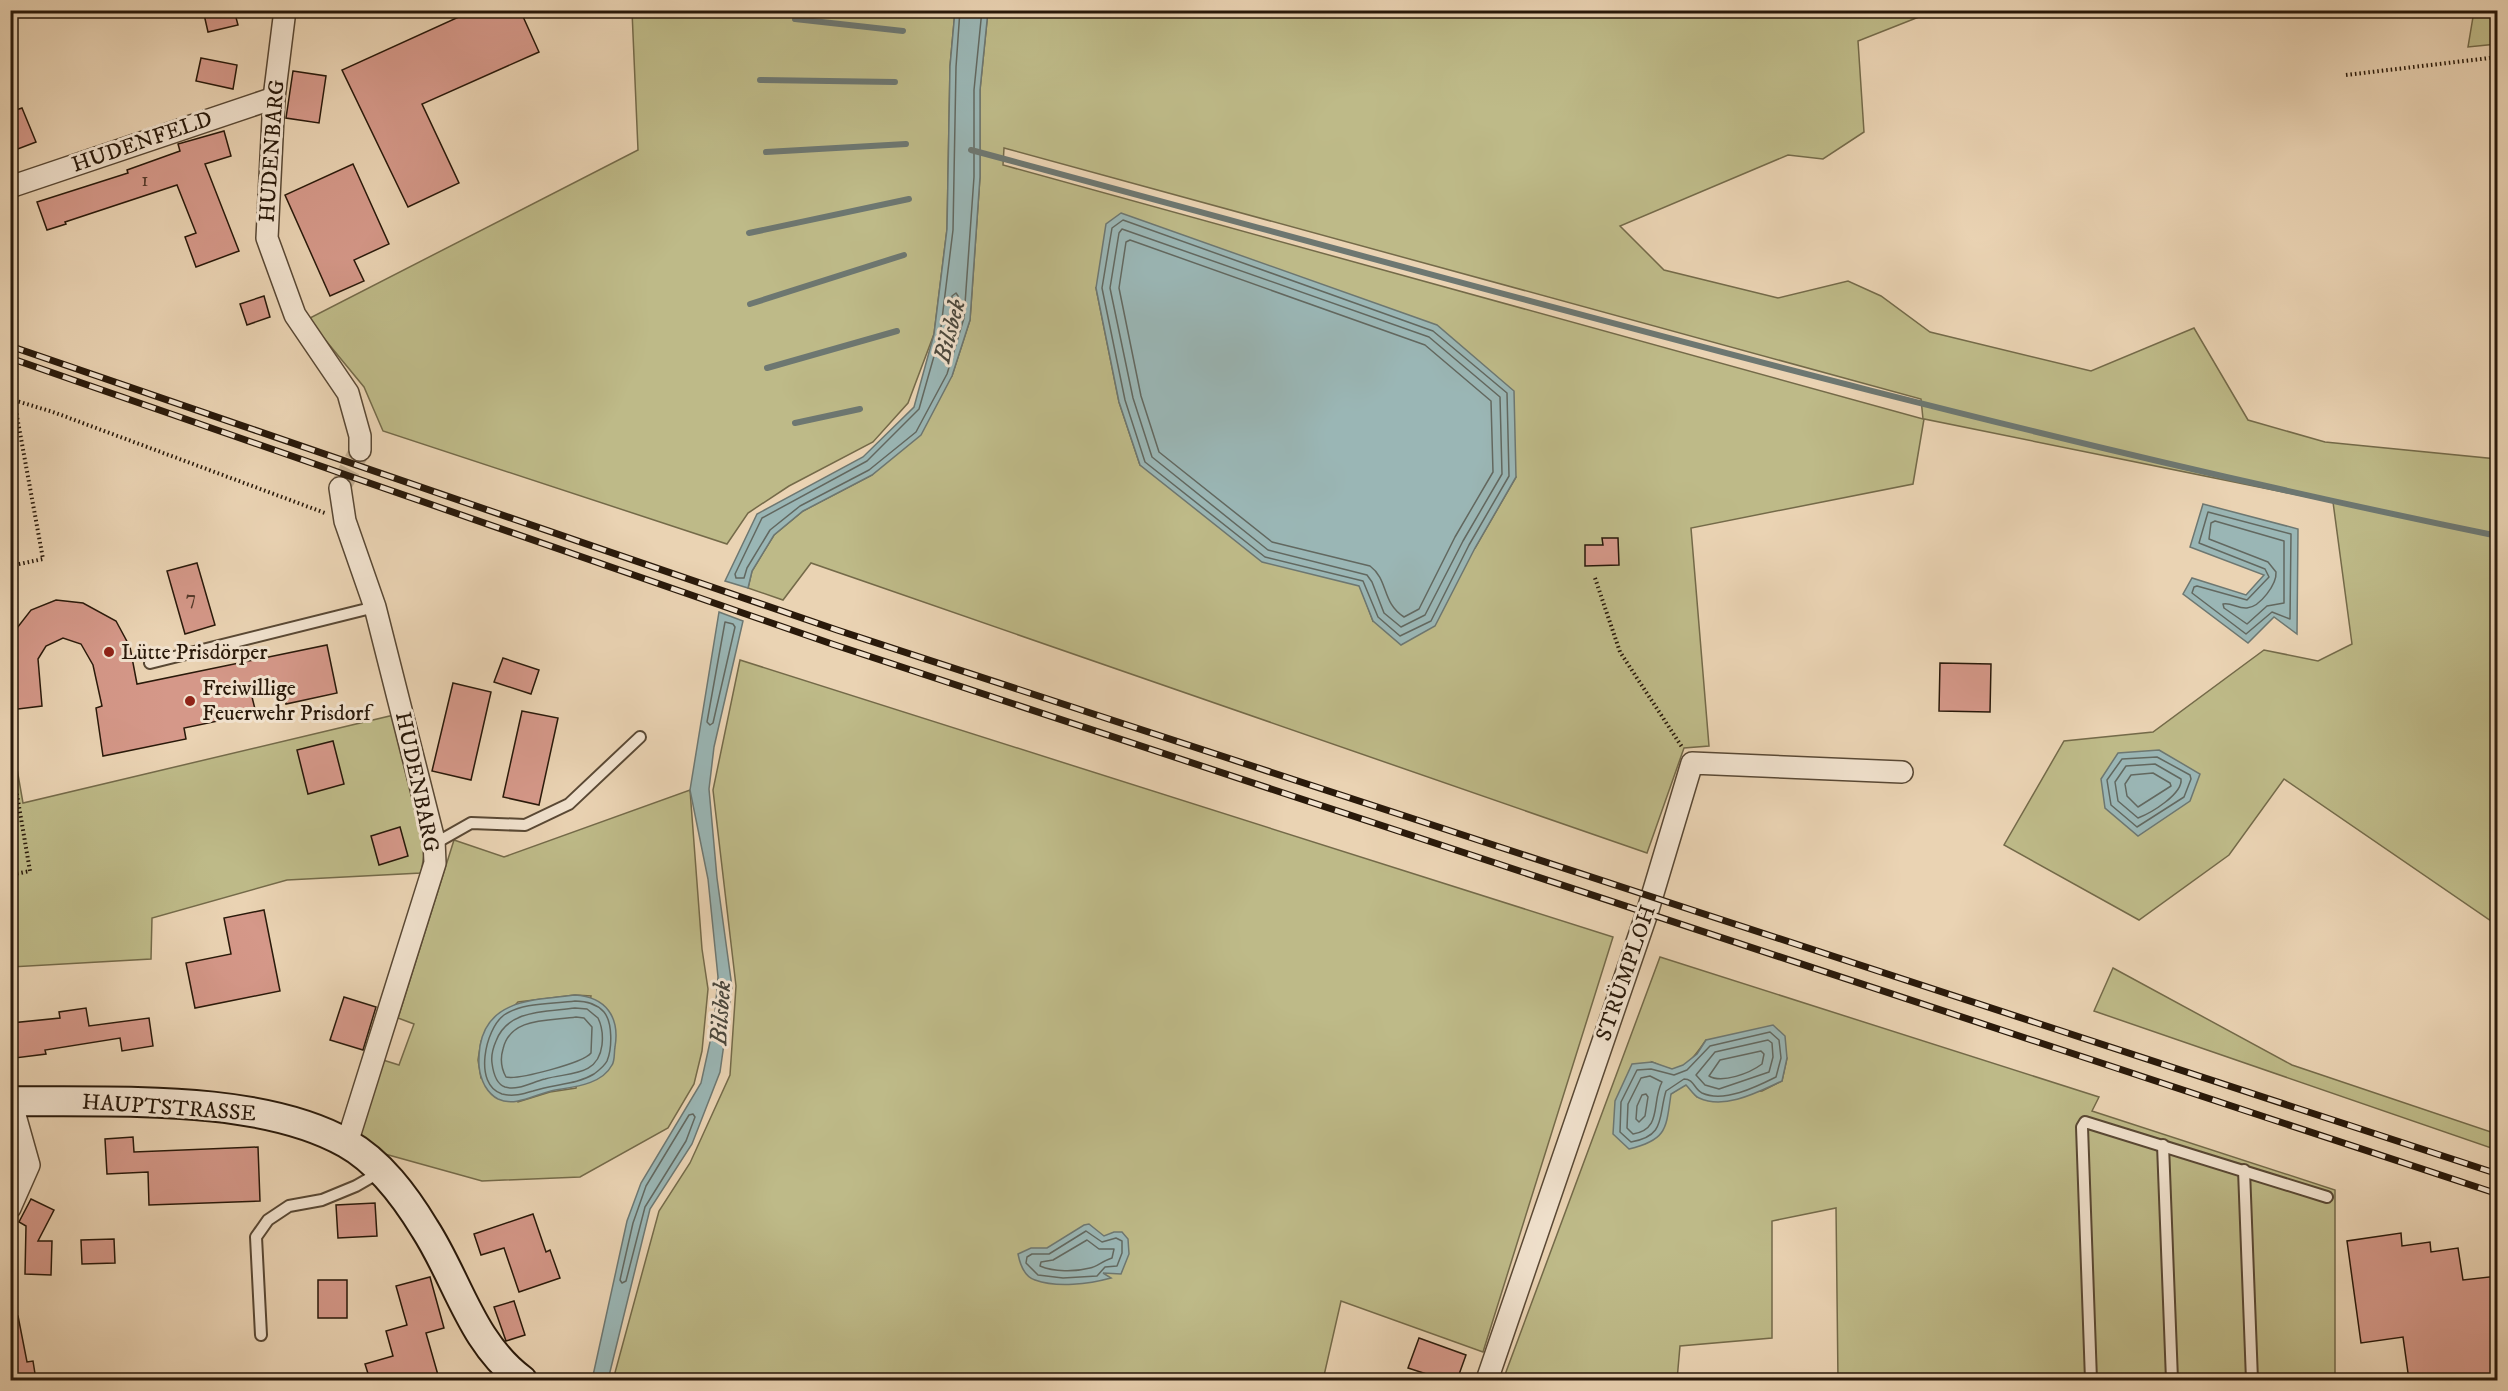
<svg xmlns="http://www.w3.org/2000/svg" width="2508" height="1391" font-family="'IM FELL DW Pica',serif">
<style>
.green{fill:#beba88;stroke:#746a49;stroke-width:1.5;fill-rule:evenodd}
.water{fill:#9ab6b5;stroke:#6d7771;stroke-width:1.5}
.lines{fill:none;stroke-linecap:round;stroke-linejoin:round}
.shore{stroke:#626860;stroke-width:1.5}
.stream{stroke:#6d7771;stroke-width:6}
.building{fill:#d59889;stroke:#29190a;stroke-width:1.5}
.minor-tunnel{stroke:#c3ae91;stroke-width:21;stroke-dasharray:21 10;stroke-linecap:butt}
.service-casing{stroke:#594834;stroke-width:14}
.minor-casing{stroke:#594834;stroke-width:24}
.secondary-casing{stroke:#29190a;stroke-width:32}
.path{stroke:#29190a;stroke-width:4;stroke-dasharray:1.5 3;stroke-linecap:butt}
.service{stroke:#f1e2ce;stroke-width:10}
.minor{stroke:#f1e2ce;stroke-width:21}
.secondary{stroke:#f1e2ce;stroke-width:28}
.rail-casing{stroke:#29190a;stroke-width:7}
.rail{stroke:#f1e2ce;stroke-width:4.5;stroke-dasharray:14;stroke-linecap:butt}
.poi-dot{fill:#8f2418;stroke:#f1e2ce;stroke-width:2}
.labels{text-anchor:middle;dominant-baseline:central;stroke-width:6;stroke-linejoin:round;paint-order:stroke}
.number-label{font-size:20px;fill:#54392a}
.street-label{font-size:22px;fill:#29190a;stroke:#f1e2ce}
.poi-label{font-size:22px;fill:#29190a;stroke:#f1e2ce;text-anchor:start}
.water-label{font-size:24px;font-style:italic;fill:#4b483d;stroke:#f1e2ce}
</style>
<rect width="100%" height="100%" fill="#ead3b3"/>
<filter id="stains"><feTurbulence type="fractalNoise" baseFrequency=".00333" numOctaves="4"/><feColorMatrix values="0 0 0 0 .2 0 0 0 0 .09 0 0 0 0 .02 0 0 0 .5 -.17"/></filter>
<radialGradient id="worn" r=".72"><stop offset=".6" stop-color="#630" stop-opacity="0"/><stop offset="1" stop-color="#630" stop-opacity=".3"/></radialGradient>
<g class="green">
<path d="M632,11H955L950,66L947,229L934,334L908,403L873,442L789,486L748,513L727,544L383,431L364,387L308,319L638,150Z"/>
<path d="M988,11H1934L1858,41L1864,132L1823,159L1788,155L1620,226L1664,270L1778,298L1848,281L1881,296L1930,332L2091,371L2194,328L2248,420L2325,442L2497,459V925L2284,779L2229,855L2139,920L2004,845L2064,741L2153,732L2264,650L2318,661L2352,644L2333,502L1924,419L1913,484L1691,528L1709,746L1684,748L1647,853L811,563L783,600L748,588L752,571L774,535L803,511L872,475L952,376L970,320L980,177V90ZM1004,148L1921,399L1923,419L1003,165ZM1096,288L1516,477L1475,548L1373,621L1360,586L1140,465L1119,402Z"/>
<path d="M2474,11H2497V44L2468,47Z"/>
<path d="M740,660L1613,937L1483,1352L1341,1301L1323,1380H613L659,1211L690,1163L730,1075L736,986L713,790Z"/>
<path d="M394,715L425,848L421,873L287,880L152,918L151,959L11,967L10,729L23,803Z"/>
<path d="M690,790L702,949L708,989L702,1051L694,1084L668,1128L580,1177L482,1181L385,1154L360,1137L383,1060L399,1065L414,1024L398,1018L454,840L504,857ZM575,995L591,996L576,1088L550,1092L518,1102L481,1078L478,1060L481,1041L518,1002Z"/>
<path d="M1660,957L2099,1097L2092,1111L2335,1190V1380H1838L1836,1208L1772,1221V1338L1680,1346L1677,1380H1503ZM1706,1040L1787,1058L1782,1081L1762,1091L1697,1097L1686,1084L1671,1094L1652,1062C1658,1064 1665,1068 1672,1069C1687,1070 1698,1051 1706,1040Z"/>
<path d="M2113,968L2292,1065L2497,1134V1150L2094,1011Z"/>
</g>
<g class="water">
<path d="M955,11H988L980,90V177L970,320L952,376L921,435L872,475L803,511L774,535L752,571L748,588L725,581L757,514L863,457L914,407L934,334L947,229L950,66Z"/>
<path d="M1121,213L1437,325L1514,391L1516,477L1475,548L1435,626L1401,645L1373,621L1359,586L1262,562L1140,465L1119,402L1096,288L1106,224Z"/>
<path d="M2203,504L2298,529L2297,634L2274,617L2248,643L2183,594L2192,578L2246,595L2264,575L2190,547Z"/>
<path d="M719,612L743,621L714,747L709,789L717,878L732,987L720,1072L692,1144L650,1209L608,1380H592L627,1221L641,1183L701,1083L714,1024L718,977L708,879L690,790Z"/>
<path d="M2159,750L2200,774L2190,801L2138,836L2105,808L2101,779L2118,753Z"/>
<path d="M575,995C606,997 620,1017 615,1047C614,1052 615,1061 612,1065C601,1086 570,1087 551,1091C534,1095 515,1107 498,1099C492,1096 488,1091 485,1086C478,1073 478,1061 480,1046C488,998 537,1000 575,995Z"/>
<path d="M1773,1025L1785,1036L1787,1058L1782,1081C1758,1092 1725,1110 1699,1098C1694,1096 1690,1089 1686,1085L1671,1094C1666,1129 1667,1140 1629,1149L1613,1134L1615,1101L1632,1064L1652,1062L1672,1069L1683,1065L1697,1054L1706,1040Z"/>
<path d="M1089,1224L1104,1236L1114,1232H1122L1128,1239L1129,1254L1121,1274L1103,1273L1111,1278C1089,1284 1057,1288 1035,1280C1025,1277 1020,1264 1018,1254L1031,1248H1047L1084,1225Z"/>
</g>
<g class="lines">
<g class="shore">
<path d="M960,10L956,67L953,230L940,335L919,409L867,461L762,518L735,574L736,578H744L747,568L770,530L800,506L869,470L916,432L947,374L964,318L974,177V90L982,10"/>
<path d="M1123,220L1433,331L1507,393L1509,476L1469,545L1431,621L1400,636L1378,617L1363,581L1265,557L1145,462L1125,400L1102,288L1112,228Z"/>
<path d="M1122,229L1429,337L1500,397L1502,474L1463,541L1425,615L1401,627L1384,613L1372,582L1367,575L1268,550L1152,457L1133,398L1110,288L1119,233Z"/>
<path d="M1130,240L1425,345L1491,401L1493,472L1455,537L1419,609L1404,617C1381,602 1389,580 1370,566L1272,542L1159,452L1141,396L1119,288L1126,242Z"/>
<path d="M956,293L958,296L957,317L952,323L950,320L952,296Z"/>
<path d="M2208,512L2291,534L2290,619L2272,612L2246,634L2192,593L2194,587L2197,586L2247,600L2269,577L2265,569L2199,543Z"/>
<path d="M2215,521L2284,541V603L2267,606L2247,624L2224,608L2223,604C2231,602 2238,609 2247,608C2260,607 2277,584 2276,572L2268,562L2209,539L2211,523Z"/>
<path d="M725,622L733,624L735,627L713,723L710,725L707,722Z"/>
<path d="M2157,757L2190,775L2191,779L2184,797L2137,827L2111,805L2107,780L2122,759Z"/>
<path d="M2155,764L2181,779C2183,794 2151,813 2138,818L2118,801L2115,782L2126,766Z"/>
<path d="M2153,773L2170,783L2171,786L2138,807L2127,796L2125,784L2131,775Z"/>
<path d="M575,1001C586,1001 596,1003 604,1012C613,1023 612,1049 607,1061C605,1065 598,1071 594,1074C576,1085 553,1084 533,1091C523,1094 513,1097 502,1094C473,1085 485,1029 504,1015C523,1002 553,1004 575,1001Z"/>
<path d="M575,1008L587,1009L598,1018C602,1026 603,1036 602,1045C598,1077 569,1072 545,1079C532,1082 518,1091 505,1087C496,1084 493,1071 492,1063C491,1056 493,1048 496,1041C508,1009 546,1012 575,1008Z"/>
<path d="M576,1017L584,1018L592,1027L591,1053C583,1063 518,1080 506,1077C501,1068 500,1059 503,1049C510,1017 549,1021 576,1017Z"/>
<path d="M1770,1032L1779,1040L1781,1058L1776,1077C1756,1087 1724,1103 1702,1093C1694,1089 1694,1079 1684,1079L1666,1091C1658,1117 1666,1136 1631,1142L1620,1132L1621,1102L1637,1070L1651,1069L1674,1075L1687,1070L1710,1046Z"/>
<path d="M1768,1040L1772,1043L1773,1057L1769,1072L1719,1089L1705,1085L1696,1075L1715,1052Z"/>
<path d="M1761,1051L1764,1054L1762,1064C1750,1073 1722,1084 1709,1076L1720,1060Z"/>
<path d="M1650,1076L1662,1082C1651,1102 1663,1129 1633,1134L1627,1128L1628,1104L1641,1078Z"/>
<path d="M1646,1094L1648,1097L1645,1116L1639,1122L1636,1119L1637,1106L1642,1095Z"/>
<path d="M693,1114L695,1117L686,1141L645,1207L626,1281L622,1283L620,1280L633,1223L646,1186L689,1115Z"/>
<path d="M1086,1231L1102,1242L1116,1238L1122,1241V1253L1117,1266L1105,1267L1097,1276L1063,1278L1038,1275L1026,1263L1027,1257L1032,1254H1049Z"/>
<path d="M1087,1240L1099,1249H1114L1112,1258C1102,1261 1097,1267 1090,1268C1075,1272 1054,1272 1040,1266L1041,1262L1053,1260Z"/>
</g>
<g class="stream">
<path d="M795,19L903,31"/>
<path d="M760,80L895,82"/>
<path d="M971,150C1478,286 1983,431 2498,536"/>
<path d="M766,152L906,144"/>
<path d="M749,233L909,199"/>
<path d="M750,304L904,255"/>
<path d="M767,368L897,331"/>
<path d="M795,423L860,409"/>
</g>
</g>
<g class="building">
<path d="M203,10H234L238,25L208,32Z"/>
<path d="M474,10H520L539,52L422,104L459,183L408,207L342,70Z"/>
<path d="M201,58L237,65L233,89L196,81Z"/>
<path d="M293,71L326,76L319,123L286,118Z"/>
<path d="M22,108L36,142L10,152V112Z"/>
<path d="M224,131L231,156L205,164L239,251L196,267L185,237L196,233L177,185L65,222L66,224L47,230L37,202L128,173L127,170L180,151L178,144Z"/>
<path d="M353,164L389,244L354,260L364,281L330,296L285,195Z"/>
<path d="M264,296L270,317L247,325L240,304Z"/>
<path d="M1602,538H1618L1619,565L1585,566V545H1603Z"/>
<path d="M197,563L215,625L185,634L167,571Z"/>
<path d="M56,600L83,603L116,621L130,647L137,684L327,645L337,693L286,704L283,690L252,697L256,713L184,728L186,739L103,756L96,708L102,706L93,665L81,644L63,638L46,646L38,659L42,706L10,710V637L31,610Z"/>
<path d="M503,658L539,670L531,694L494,682Z"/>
<path d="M1940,663L1991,664L1990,712L1939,711Z"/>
<path d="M453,683L491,692L471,780L432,771Z"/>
<path d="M522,711L558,718L539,805L503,797Z"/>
<path d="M333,741L344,784L308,794L297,750Z"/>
<path d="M400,827L408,856L379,865L371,836Z"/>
<path d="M264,910L280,991L195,1008L186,963L231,954L224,918Z"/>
<path d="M344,997L376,1007L363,1050L330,1040Z"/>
<path d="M86,1008L89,1026L149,1018L153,1046L122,1051L120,1038L45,1050L46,1054L15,1058L11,1023L60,1018L59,1012Z"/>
<path d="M133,1137L134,1152L258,1147L260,1201L149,1205L148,1172L107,1174L105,1139Z"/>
<path d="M31,1199L54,1210L38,1241H52L51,1275L25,1274L26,1226L19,1222Z"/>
<path d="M375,1203L377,1236L338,1238L336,1205Z"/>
<path d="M533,1214L546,1252L550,1250L560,1278L519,1292L504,1248L481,1255L474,1234Z"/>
<path d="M2401,1233L2402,1246L2430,1242L2431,1252L2458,1248L2463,1280L2498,1276V1380H2409L2403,1337L2361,1343L2347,1241Z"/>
<path d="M114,1239L115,1263L82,1264L81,1240Z"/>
<path d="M430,1277L444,1328L426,1333L438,1375L418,1380H370L365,1364L393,1356L386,1331L407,1325L396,1286Z"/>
<rect x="318" y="1280" width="29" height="38"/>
<path d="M514,1301L525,1335L506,1341L494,1307Z"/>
<path d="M18,1316L27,1362L33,1361L36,1380H10V1317Z"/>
<path d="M1419,1338L1466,1355L1457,1380H1445L1408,1368Z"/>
</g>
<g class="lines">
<path class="minor-tunnel" d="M340,488L360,450"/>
<g class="service-casing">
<g id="service">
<path d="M150,663L375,607"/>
<path d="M434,844L471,823L525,825L569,804L640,737"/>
<path d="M2163,1145L2172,1380"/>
<path d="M2244,1170L2252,1380"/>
<path d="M261,1335L256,1237L268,1220L289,1206L322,1200L356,1186L382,1171"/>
<path d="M2091,1380L2082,1127L2085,1122L2327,1197"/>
</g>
</g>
<g class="minor-casing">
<g id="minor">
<path d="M285,10L274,98L267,238L295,315L348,393L360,436V450"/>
<path d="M10,187L274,98"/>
<path d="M340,488L345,521L375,607L434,840L435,863L347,1143"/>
<path d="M10,1208L29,1165L11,1101"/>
<path d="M1487,1380L1647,913L1692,763L1902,772"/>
</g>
</g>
<g class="secondary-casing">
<path id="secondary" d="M10,1101C111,1103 257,1093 346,1143C380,1162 405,1196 425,1229C458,1280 471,1342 522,1380"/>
</g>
<g class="path">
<path d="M2346,75L2498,57"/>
<path d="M10,399L53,412L325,513"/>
<path d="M10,566L43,559L14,400"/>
<path d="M1595,578L1620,652L1682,747"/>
<path d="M10,754L30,871L10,875"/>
</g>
<use href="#service" class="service"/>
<use href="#minor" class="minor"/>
<use href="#secondary" class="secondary"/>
<g class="rail-casing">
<g id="rail">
<path d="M10,346L837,630L2498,1174"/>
<path d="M10,358L832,644L2498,1194"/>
</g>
</g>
<use href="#rail" class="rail"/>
</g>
<g class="poi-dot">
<circle cx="109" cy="652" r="6"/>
<circle cx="190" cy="701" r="6"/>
</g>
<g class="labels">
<g class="number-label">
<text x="145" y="180">1</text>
<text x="191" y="598">7</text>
</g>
<g class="street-label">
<text transform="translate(142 142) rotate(-19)">HUDENFELD</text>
<text transform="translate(272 151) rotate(-86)">HUDENBARG</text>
<text transform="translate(417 782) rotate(78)">HUDENBARG</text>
<text transform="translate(1626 973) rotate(-71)">STRÜMPLOH</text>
<text transform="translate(169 1108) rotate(4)">HAUPTSTRASSE</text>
</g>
<g class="poi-label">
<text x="121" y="652">Lütte Prisdörper</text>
<text x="202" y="688">Freiwillige<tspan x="202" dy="25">Feuerwehr Prisdorf</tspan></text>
</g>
<g class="water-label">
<text transform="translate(950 331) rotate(-75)">Bilsbek</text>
<text transform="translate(721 1013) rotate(-86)">Bilsbek</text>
</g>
</g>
<rect width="2508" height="1391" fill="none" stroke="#ead3b3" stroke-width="36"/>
<rect x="12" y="12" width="2484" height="1367" fill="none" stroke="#29190a" stroke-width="3"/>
<rect x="18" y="18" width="2472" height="1355" fill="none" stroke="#29190a" stroke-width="1.5"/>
<rect width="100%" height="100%" filter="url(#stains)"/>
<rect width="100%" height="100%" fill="url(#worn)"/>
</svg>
